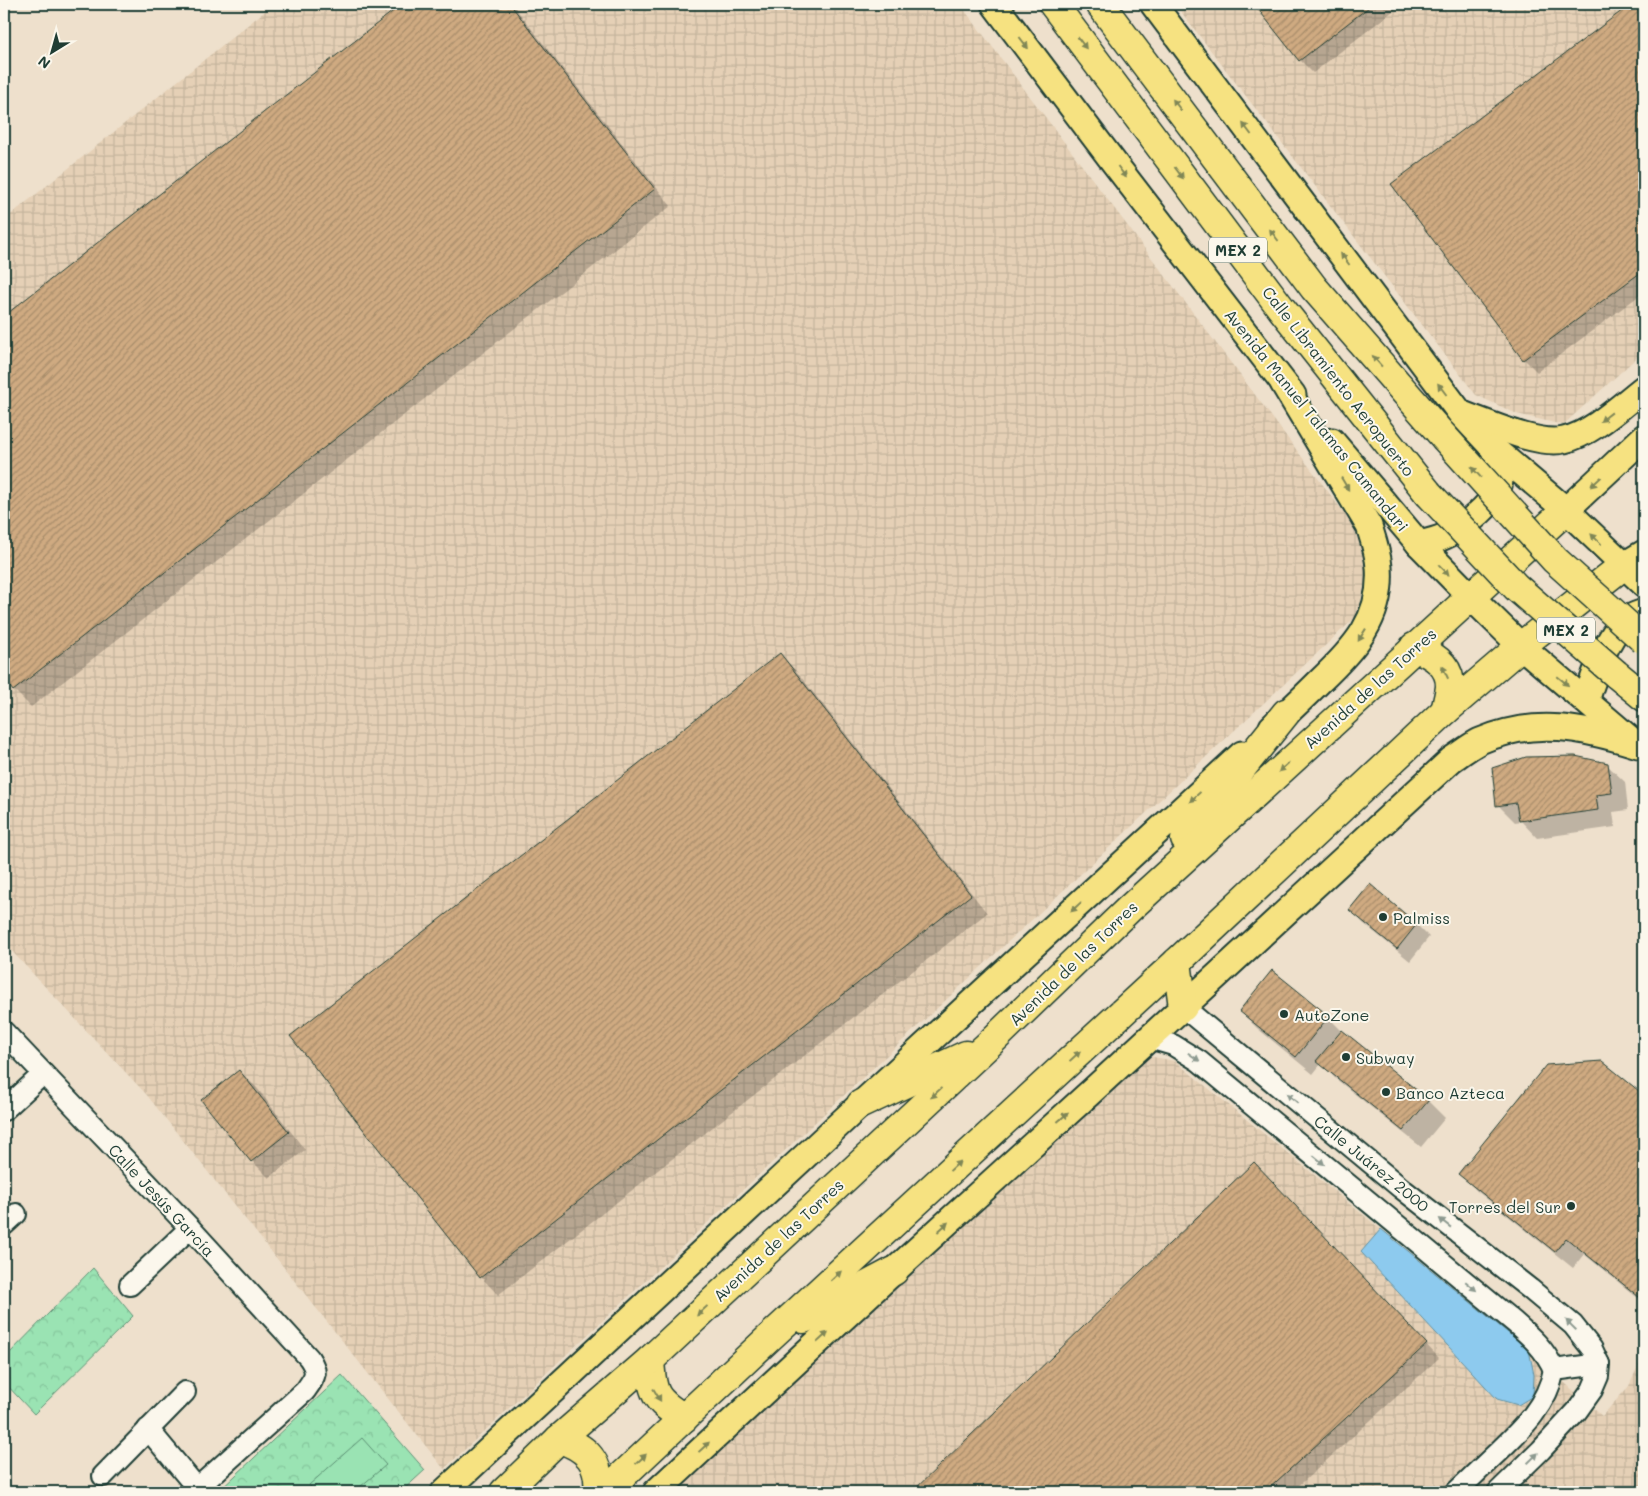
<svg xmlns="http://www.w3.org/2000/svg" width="1648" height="1496" font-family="Mali,sans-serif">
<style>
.industrial{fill:url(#industrial-grid)}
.forest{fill:url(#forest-crowns);stroke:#5c9074}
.pitch{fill:#9ae3b3;stroke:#5c9074}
.water{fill:#8dcaee;stroke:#6192a4}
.shadow{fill:#0003}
.building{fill:url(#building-hatch);stroke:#1f3d34}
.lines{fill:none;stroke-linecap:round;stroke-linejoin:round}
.minor-casing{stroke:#1f3d34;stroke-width:24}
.major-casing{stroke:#1f3d34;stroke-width:29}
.highway-casing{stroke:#1f3d34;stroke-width:31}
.minor{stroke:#fbf7ec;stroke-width:20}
.major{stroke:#f6e281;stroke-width:25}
.highway{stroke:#f6e281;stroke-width:28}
.highway-bridge-casing{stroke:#1f3d34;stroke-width:31;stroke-linecap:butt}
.highway-bridge{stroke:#f6e281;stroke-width:28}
.oneway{fill:#808757}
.oneway2{fill:#8d9a90}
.poi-dot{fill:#1f3d34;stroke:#fbf7ec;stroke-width:2}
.labels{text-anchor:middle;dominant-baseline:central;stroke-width:4;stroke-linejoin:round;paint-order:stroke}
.shield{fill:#fbf7ec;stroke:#61756b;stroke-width:1}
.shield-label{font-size:15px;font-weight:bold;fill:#1f3d34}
.street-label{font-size:16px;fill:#1f3d34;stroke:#fbf7ec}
.poi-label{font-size:16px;fill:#1f3d34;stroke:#fbf7ec;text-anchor:start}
</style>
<defs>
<pattern id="industrial-grid" width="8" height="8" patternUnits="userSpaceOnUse" patternTransform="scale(1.25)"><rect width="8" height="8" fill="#e5d0b6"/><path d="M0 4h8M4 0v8" fill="none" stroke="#c4b49d"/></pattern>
<pattern id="forest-crowns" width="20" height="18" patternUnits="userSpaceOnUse" patternTransform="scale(1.25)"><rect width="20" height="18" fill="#9ae3b3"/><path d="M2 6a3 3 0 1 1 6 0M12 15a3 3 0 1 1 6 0" fill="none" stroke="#84c49b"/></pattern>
<pattern id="building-hatch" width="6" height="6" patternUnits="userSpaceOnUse" patternTransform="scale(1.25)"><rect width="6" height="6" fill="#cfaa81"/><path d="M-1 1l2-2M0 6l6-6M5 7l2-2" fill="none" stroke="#a78c6a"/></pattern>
</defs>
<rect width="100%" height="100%" fill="#eee0cc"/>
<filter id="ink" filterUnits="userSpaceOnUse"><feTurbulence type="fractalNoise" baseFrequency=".02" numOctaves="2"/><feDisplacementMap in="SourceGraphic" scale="10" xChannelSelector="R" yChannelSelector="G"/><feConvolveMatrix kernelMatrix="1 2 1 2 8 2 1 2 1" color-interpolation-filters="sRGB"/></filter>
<g filter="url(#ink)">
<g class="industrial">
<path d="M274,4H960L1351,522L1364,554L1366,579L1358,615L444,1469L146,1094L4,943V220Z"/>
<path d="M1175,4H1644V351L1563,425L1517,414L1476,395Z"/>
<path d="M1148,1056L1175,1061L1521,1344L1602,1416L1629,1386L1644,1353V1492H676Z"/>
</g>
<g class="forest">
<path d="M93,1268L133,1316L34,1414L4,1382V1359Z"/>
<path d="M342,1375L425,1470L401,1492H218Z"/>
</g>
<path class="pitch" d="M362,1438L386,1465L354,1492H316L309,1485Z"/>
<path class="water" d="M1381,1229L1529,1350L1534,1375L1533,1396L1518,1405L1497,1399L1361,1252Z"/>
<g class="shadow">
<path d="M404,4H512L671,206L31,707L14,690L4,677V317Z"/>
<path d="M1256,4H1402L1313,73L1300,60Z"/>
<path d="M1633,4H1644V292L1537,372L1524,359L1392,184Z"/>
<path d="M780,654L797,672L987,913L498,1295L481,1277L292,1036Z"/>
<path d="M1607,765L1625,782L1628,810L1613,812L1615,827L1537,838L1521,821L1515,822L1498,805Z"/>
<path d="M1351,910L1417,925L1429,937L1410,961L1363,923Z"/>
<path d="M1272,971L1328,1017L1345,1034L1428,1101L1445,1118L1421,1147L1335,1078L1321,1064L1313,1074L1257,1028L1240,1011Z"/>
<path d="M1602,1062L1644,1096V1303L1584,1254L1573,1268L1477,1191L1460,1174Z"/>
<path d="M239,1071L257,1088L305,1150L269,1178L252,1161Z"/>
<path d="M1254,1164L1439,1358L1292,1492H914Z"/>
</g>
<g class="building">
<path d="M402,4H510L655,189L13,691L4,679V316Z"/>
<path d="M1254,4H1373L1299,61Z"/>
<path d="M1631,4H1644V270L1523,360L1391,184Z"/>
<path d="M780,653L971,895L480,1278L290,1036Z"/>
<path d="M1575,756L1608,763L1612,793L1596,795L1598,810L1519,821L1516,803L1496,806L1492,768L1526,757Z"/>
<path d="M1370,884L1417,924L1397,949L1349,910Z"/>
<path d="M1272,970L1329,1016L1296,1057L1239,1011Z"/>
<path d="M1342,1030L1429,1100L1403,1131L1316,1061Z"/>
<path d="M1602,1061L1644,1095V1301L1566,1238L1555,1252L1458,1174L1546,1065Z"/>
<path d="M239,1070L289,1132L251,1162L201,1100Z"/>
<path d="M1254,1162L1427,1344L1265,1492H912Z"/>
</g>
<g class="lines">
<g class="minor-casing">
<g id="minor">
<path d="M1183,1007L1401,1188L1530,1289L1573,1325L1592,1349L1599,1364L1598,1376L1592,1390L1577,1411L1541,1450L1498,1492"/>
<path d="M4,1032L190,1228L309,1358C319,1373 315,1377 305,1391L193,1492"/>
<path d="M1149,1038L1173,1045L1199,1061L1514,1322C1530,1336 1546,1350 1554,1370"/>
<path d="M4,1110L43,1074"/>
<path d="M4,1225L16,1214"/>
<path d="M130,1285L190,1228"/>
<path d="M1554,1370L1599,1364"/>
<path d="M148,1429L197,1488"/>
<path d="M103,1476L185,1392"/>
<path d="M1456,1492C1470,1479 1484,1465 1498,1452C1523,1428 1547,1405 1554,1370"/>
</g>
</g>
<g class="major-casing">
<g id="major">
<path d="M994,4L1115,164L1293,395"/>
<path d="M1153,4L1461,414L1494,449L1566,510L1644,584"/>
<path d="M1465,415C1490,424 1539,446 1564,440C1592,434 1622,405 1644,388"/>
<path d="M1332,441L1419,544L1470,596L1521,646L1630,739"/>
<path d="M1566,510L1644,437"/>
<path d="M1419,544C1428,542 1437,540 1445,536C1463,529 1500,500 1500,479C1501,469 1496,458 1494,449"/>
<path d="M1624,565L1644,553"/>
<path d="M1586,701C1594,676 1606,637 1626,620C1631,616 1638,614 1644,612"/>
<path d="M1272,727C1288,712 1304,697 1319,682C1354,649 1383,618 1379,567C1378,553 1373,539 1369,526L1283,383"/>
<path d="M444,1492L861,1104L1242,754"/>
<path d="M656,1492L894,1271L1093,1090L1451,760C1460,754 1470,746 1480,741C1536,717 1583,728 1638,745"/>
</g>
</g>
<g class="highway-casing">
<g id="highway">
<path d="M1053,4L1281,308L1428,493"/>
<path d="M1100,4L1314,288L1444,437"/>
<path d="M1414,647C1432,654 1451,665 1450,687C1449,695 1447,703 1445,711"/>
<path d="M1616,674L1644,697"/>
<path d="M1185,839L1286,713"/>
<path d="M1177,962L1183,1007"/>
<path d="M861,1104L966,1055"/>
<path d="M804,1319L894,1271"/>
<path d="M650,1360C652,1393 654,1400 684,1418"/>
<path d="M559,1439C587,1447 601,1463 598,1492"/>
<path d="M504,1492L559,1439L650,1360L988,1045L1130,908L1566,510"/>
<path d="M605,1492L770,1337L1177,962L1445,711L1521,646L1624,565"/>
</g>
</g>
<use href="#minor" class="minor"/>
<use href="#major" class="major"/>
<use href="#highway" class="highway"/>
<g class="highway-bridge-casing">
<g id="highway-bridge">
<path d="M1444,437L1555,560L1644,640"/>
<path d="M1428,493L1516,587L1616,674"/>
</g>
</g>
<use href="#highway-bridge" class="highway-bridge"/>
</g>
<defs><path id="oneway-solid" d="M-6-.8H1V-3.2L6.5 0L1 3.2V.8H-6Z" transform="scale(1.25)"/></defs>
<g class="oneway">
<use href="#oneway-solid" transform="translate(1024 43) rotate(53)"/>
<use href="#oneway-solid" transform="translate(1082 43) rotate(53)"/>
<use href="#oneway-solid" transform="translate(1177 105) rotate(-127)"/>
<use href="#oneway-solid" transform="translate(1247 129) rotate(-127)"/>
<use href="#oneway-solid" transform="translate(1122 172) rotate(53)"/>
<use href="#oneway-solid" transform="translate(1179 173) rotate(53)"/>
<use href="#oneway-solid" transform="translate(1274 235) rotate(-127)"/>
<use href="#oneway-solid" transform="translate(1345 259) rotate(-127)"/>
<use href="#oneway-solid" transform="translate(1377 361) rotate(-131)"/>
<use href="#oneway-solid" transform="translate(1442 389) rotate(-127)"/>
<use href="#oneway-solid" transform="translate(1606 417) rotate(142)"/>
<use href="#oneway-solid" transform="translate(1476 472) rotate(-132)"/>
<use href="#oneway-solid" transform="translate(1596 482) rotate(137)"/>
<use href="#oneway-solid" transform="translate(1345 484) rotate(59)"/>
<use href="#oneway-solid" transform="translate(1596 539) rotate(-136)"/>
<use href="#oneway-solid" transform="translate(1444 570) rotate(46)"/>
<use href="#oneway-solid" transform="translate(1362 635) rotate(122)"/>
<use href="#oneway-solid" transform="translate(1445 672) rotate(-115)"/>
<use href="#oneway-solid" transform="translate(1563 681) rotate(40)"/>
<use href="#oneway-solid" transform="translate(1284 767) rotate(138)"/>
<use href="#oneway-solid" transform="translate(1195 797) rotate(137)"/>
<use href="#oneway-solid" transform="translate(1076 907) rotate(137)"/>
<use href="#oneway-solid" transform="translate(1075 1056) rotate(-43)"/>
<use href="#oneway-solid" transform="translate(936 1093) rotate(137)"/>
<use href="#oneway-solid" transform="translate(1063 1117) rotate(-42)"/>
<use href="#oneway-solid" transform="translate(955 1166) rotate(-43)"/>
<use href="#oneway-solid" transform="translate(943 1227) rotate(-42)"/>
<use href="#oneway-solid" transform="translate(836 1276) rotate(-43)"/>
<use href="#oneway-solid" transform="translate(702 1311) rotate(137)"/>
<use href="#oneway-solid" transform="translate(823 1337) rotate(-43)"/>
<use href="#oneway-solid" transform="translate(657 1395) rotate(59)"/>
<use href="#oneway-solid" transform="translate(704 1447) rotate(-43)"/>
<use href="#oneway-solid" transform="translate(641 1459) rotate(-43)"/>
</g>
<g class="oneway2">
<use href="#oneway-solid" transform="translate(1194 1057) rotate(35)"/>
<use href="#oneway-solid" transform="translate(1292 1098) rotate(-140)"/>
<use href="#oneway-solid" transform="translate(1319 1160) rotate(40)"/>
<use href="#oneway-solid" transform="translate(1445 1223) rotate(-142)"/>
<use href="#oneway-solid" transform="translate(1471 1286) rotate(40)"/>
<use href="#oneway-solid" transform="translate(1571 1325) rotate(-135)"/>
<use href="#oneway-solid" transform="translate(1533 1458) rotate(-44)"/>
</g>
</g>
<g class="poi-dot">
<circle cx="1383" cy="917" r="5"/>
<circle cx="1284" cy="1014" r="5"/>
<circle cx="1346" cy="1057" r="5"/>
<circle cx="1386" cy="1092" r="5"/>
<circle cx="1571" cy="1206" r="5"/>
</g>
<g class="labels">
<g class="shield">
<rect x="1209" y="237.5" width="58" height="25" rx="4"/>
<rect x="1537" y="617.5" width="58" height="25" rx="4"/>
</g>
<g class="shield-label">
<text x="1238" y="250">MEX 2</text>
<text x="1566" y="630">MEX 2</text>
</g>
<g class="street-label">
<text transform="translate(1339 381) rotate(52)">Calle Libramiento Aeropuerto</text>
<text transform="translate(1317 420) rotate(51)">Avenida Manuel Talamas Camandari</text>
<text transform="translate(1370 688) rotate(-42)">Avenida de las Torres</text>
<text transform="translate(1073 963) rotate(-44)">Avenida de las Torres</text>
<text transform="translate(1372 1163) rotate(39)">Calle Juárez 2000</text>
<text transform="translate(162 1200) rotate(47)">Calle Jesús García</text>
<text transform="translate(778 1240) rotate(-43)">Avenida de las Torres</text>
</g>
<g class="poi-label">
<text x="1393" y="917">Palmiss</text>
<text x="1294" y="1014">AutoZone</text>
<text x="1356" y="1057">Subway</text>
<text x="1396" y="1092">Banco Azteca</text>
<text x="1561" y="1206" text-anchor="end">Torres del Sur</text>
</g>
</g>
<rect width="1648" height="1496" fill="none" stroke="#fbf7ec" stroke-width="20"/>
<rect x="10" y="10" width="1628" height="1476" fill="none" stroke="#1f3d34" stroke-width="2" filter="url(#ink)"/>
<g transform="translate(52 52) rotate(217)" stroke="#fbf7ec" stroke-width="4" paint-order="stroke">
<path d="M0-4L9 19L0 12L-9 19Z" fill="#1f3d34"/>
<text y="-8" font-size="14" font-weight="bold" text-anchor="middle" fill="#1f3d34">N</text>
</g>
</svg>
